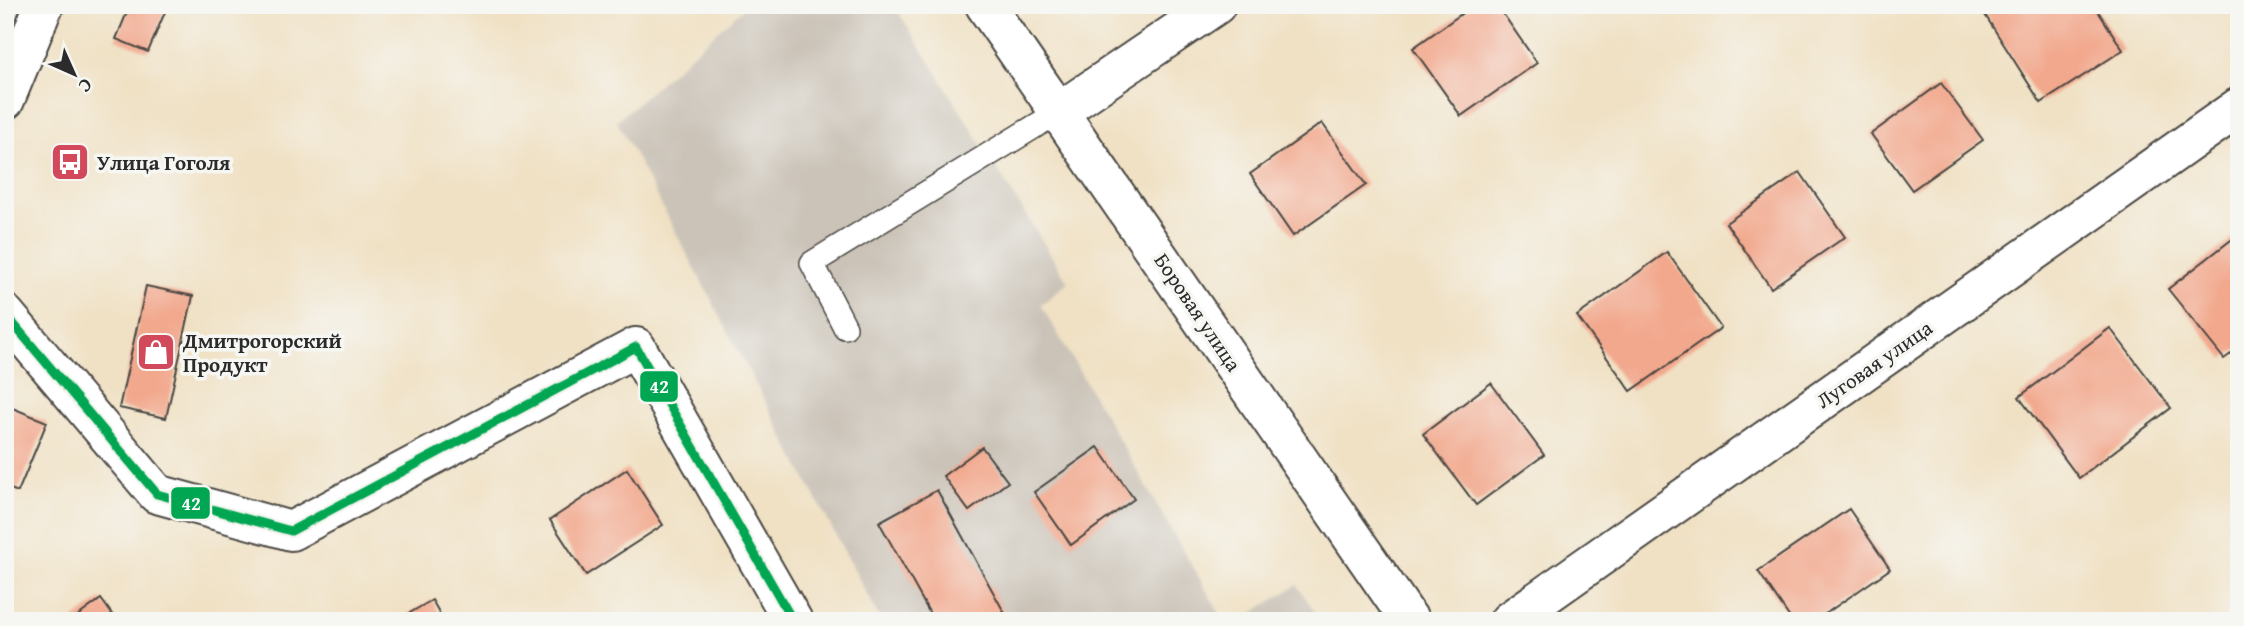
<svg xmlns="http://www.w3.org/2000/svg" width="2244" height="626" font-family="'Gentium Book Plus',serif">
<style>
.industrial{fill:#cbc3b8}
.building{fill:#f2a88d}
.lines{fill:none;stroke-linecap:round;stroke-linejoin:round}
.lane-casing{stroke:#494642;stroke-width:26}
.street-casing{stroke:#494642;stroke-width:42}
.secondary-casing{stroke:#494642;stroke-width:42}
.lane{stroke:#fff;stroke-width:23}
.street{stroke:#fff;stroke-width:38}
.secondary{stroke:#fff;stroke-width:38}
.bus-1-casing{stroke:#f6f6f2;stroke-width:14}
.bus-1{stroke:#00a651;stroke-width:9}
.labels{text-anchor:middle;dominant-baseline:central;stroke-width:7;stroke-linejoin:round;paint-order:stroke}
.poi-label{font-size:21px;font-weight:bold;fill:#2b2b2b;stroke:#f6f6f2;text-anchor:start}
.street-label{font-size:21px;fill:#2b2b2b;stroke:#f6f6f2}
.line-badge{stroke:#f6f6f2;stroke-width:2.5}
.badge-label{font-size:19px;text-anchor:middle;font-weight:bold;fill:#fff}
</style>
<rect width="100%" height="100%" fill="#f6f6f2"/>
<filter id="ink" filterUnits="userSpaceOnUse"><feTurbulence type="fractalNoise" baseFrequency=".0143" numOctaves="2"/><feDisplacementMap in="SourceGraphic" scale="14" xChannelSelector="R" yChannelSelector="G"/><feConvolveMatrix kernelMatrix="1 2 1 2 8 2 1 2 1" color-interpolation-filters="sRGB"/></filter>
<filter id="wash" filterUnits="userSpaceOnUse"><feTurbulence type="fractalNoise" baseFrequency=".00686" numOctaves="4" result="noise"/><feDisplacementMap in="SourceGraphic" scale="28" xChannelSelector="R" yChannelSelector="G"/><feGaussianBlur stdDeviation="1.57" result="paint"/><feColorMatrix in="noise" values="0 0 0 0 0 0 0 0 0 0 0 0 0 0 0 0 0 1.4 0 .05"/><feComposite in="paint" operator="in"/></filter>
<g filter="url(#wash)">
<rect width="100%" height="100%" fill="#f0e1c4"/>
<g class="industrial">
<path d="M747,5H894L1068,282L1041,305L1224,621H881L617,121Z"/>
<path d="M1297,585L1321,621H1240Z"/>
</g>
<g id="blocks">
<g class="building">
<path d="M130,5H168L148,52L116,39Z"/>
<path d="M1474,5H1497L1537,63L1461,116L1413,48Z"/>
<path d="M1982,5H2094L2123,50L2041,103L1980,7Z"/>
<path d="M1941,83L1983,140L1912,190L1871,134Z"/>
<path d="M1322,123L1366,185L1293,236L1250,174Z"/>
<path d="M1800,172L1845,237L1771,288L1726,223Z"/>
<path d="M2235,237L2239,242V348L2224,359L2168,289Z"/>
<path d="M1667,252L1721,328L1631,391L1577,316Z"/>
<path d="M146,286L193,296L166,418L119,408Z"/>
<path d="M2110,328L2171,408L2079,478L2019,397Z"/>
<path d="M1491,383L1544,455L1476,505L1423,434Z"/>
<path d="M5,405L47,422L18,492L5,487Z"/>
<path d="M982,447L1008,482L969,511L943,476Z"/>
<path d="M1098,447L1134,499L1071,545L1034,492Z"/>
<path d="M627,469L663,525L586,575L550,520Z"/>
<path d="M937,490L1009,621H934L879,522Z"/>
<path d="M1849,509L1890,569L1815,621H1792L1758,571Z"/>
<path d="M101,599L117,621H71Z"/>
<path d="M432,600L444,621H396Z"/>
</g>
</g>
</g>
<g filter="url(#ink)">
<use href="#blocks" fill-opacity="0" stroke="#494642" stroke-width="2"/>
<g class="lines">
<g class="lane-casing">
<path id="lane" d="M845,327L812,263L1060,111"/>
</g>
<g class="street-casing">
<g id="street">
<path d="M985,5L1410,621"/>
<path d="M1060,111L1216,5"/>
<path d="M5,314L157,494L291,531L636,347L793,621"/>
<path d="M1509,621L2239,107"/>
</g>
</g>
<g class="secondary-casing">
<path id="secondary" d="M5,100L44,5"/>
</g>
<use href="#lane" class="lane"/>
<use href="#street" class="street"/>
<use href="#secondary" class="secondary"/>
<g class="bus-1-casing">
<path id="bus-1" d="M5,314L157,494L291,531L636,347L793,621"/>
</g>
<use href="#bus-1" class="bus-1"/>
</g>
</g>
<defs>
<g id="bus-square" transform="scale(2.0125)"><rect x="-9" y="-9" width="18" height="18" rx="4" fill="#d1495b" stroke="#f6f6f2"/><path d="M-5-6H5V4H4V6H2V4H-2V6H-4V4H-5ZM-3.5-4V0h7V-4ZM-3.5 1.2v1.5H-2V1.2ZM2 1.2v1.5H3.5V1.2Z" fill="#fff"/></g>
<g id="shop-square" transform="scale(2.0125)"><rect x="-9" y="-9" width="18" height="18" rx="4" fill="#d1495b" stroke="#f6f6f2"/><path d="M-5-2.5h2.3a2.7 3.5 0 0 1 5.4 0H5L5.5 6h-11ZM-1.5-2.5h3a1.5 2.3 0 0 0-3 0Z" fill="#fff"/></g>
</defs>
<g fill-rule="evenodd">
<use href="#bus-square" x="70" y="162"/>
<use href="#shop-square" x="156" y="352"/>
</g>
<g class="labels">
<g class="poi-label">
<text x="97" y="162">Улица Гоголя</text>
<text x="183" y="340">Дмитрогорский<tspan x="183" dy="24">Продукт</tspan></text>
</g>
<g class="street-label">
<text transform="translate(1198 312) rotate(56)">Боровая улица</text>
<text transform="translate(1874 364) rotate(-35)">Луговая улица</text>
</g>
</g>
<g class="line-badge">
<rect x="639" y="370" width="40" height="33" rx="7" fill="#00a651"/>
<rect x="170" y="486" width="41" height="34" rx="7" fill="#00a651"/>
</g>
<g class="badge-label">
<text x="659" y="393">42</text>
<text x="191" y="510">42</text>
</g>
<rect width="2244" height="626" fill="none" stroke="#f6f6f2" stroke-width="28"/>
<g transform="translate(74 74) rotate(135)" stroke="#f6f6f2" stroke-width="5" paint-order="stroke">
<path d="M0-5L12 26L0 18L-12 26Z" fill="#2b2b2b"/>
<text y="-10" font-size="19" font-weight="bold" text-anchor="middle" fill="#2b2b2b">С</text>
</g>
</svg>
